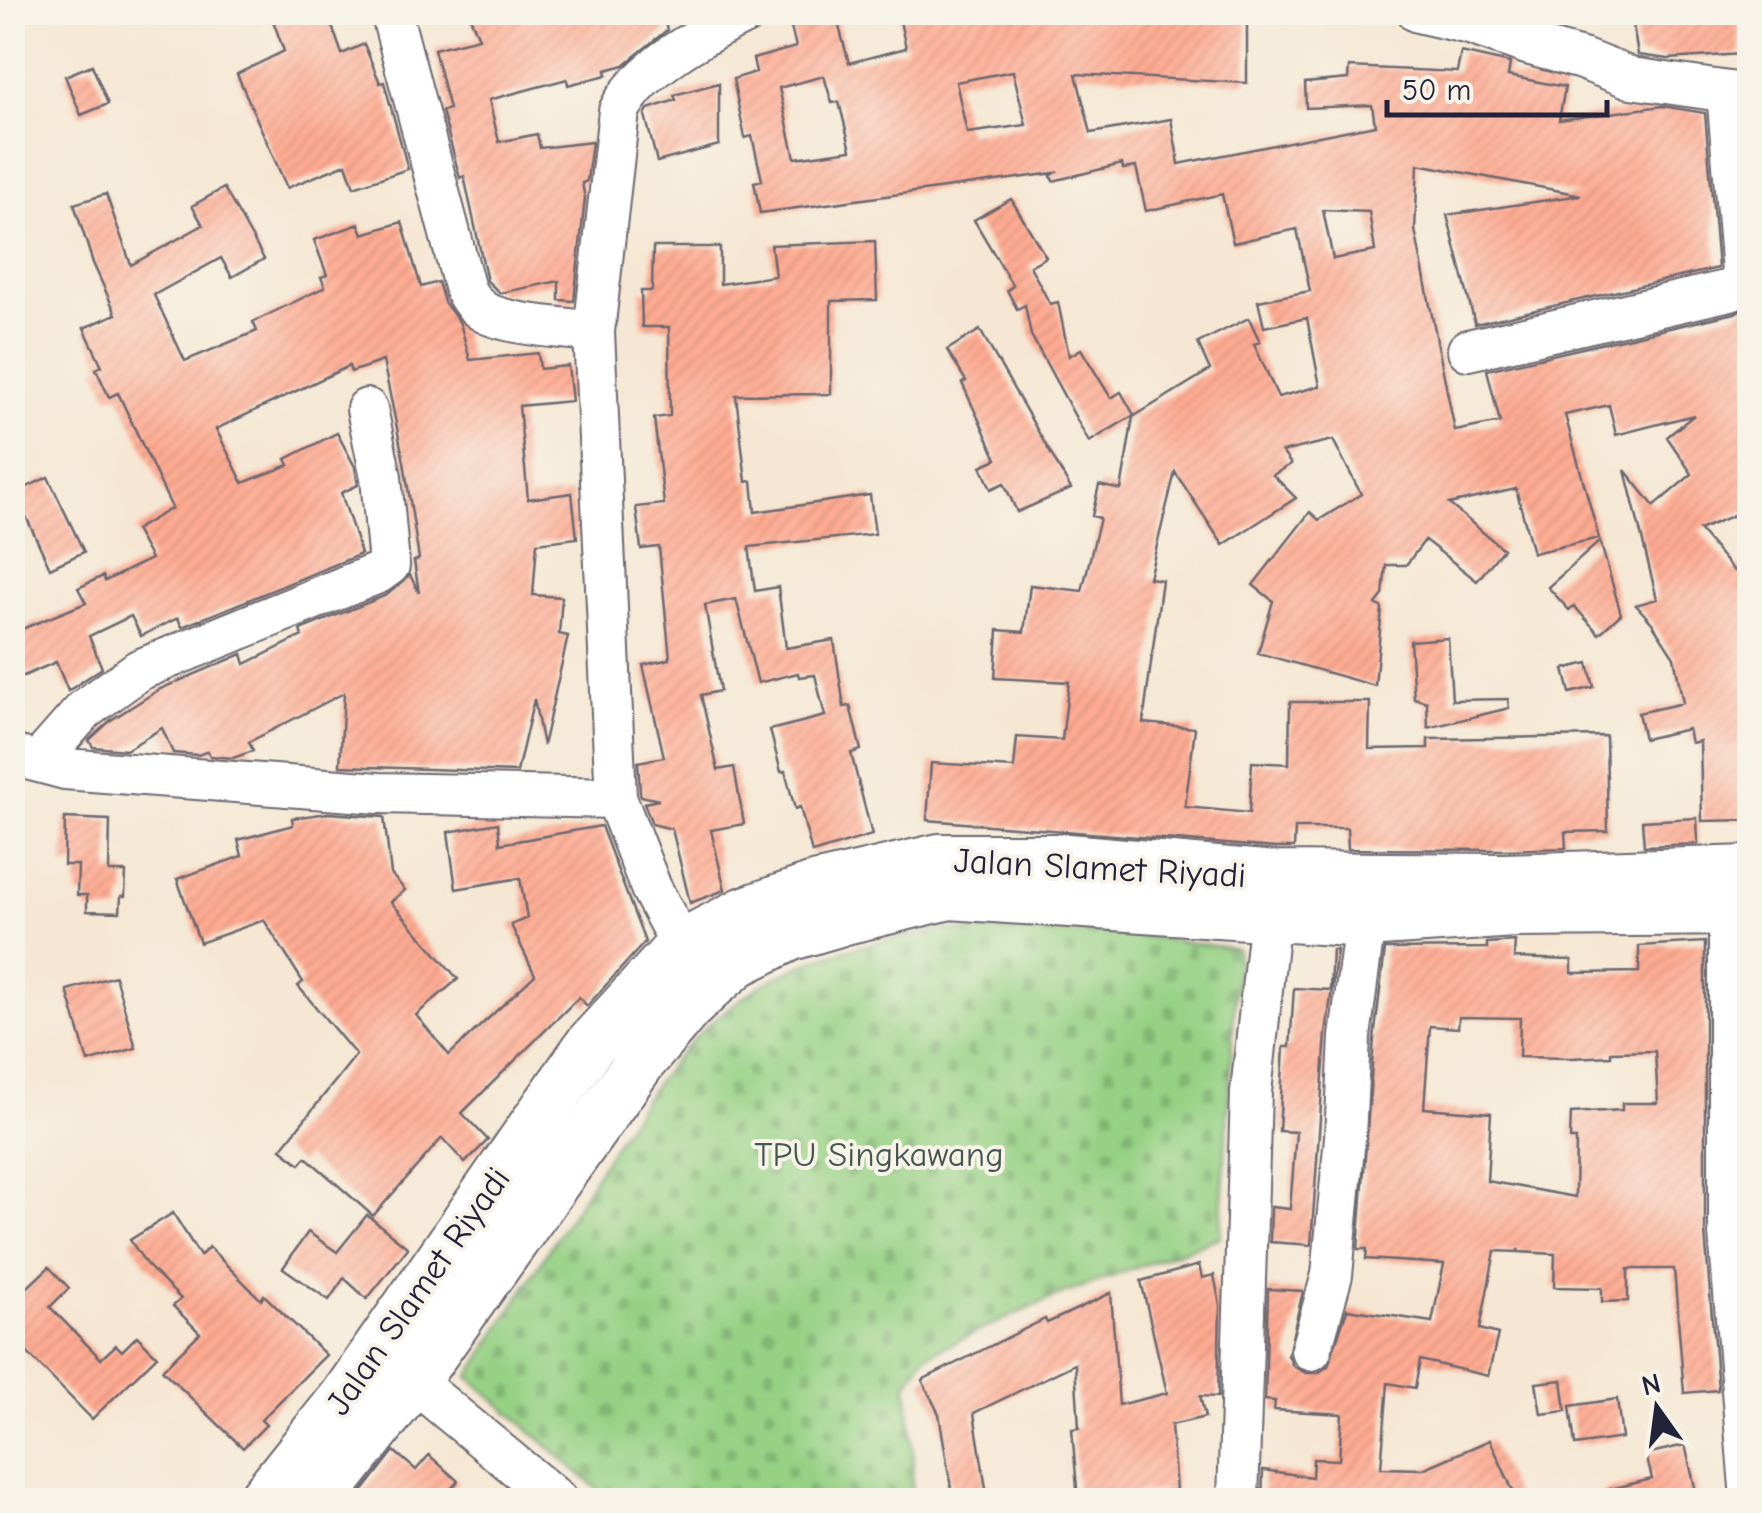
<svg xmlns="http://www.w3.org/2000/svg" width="1762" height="1513" font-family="'Comic Neue',sans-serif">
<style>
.cemetery{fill:url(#cemetery-stones);stroke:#5c7a60;stroke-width:2.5}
.building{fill:url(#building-hatch);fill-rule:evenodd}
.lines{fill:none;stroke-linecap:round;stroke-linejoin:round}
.minor-casing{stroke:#6c6770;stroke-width:44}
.major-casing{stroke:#6c6770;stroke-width:54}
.minor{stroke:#fff;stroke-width:40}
.major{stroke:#fff;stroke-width:50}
.labels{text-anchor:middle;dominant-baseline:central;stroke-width:8;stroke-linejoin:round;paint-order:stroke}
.street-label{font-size:35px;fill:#22223b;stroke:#f7f3e8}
.park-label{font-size:35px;fill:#455751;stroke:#f7f3e8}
</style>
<defs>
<pattern id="cemetery-stones" width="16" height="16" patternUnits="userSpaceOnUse" patternTransform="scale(2.5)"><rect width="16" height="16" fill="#96d184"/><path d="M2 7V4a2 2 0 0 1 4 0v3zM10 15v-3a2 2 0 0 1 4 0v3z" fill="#81b373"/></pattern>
<pattern id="building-hatch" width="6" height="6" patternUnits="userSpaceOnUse" patternTransform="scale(2.5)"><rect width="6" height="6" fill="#ffab92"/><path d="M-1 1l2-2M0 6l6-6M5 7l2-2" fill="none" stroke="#da937f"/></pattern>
</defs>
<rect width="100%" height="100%" fill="#f7f3e8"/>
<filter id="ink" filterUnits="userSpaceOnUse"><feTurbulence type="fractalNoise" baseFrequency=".01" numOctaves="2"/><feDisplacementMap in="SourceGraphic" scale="20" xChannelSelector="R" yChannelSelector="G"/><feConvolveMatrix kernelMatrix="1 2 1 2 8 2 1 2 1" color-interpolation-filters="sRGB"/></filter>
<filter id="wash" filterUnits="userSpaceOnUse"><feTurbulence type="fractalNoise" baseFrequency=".0048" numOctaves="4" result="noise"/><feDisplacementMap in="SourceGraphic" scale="40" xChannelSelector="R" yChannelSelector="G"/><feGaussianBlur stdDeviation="2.25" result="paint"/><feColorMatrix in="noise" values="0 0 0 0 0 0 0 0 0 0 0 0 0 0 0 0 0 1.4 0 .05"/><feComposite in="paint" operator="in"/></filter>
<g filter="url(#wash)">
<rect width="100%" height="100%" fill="#f5e7d3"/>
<path class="cemetery" d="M938,930L1119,933L1238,949L1220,1237L1052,1298L926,1355L907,1384L913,1456L911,1500H610L469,1377C506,1318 542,1260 579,1202C638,1107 684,1020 791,970C837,948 889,940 938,930Z"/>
<g id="blocks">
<g class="building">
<path d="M270,12H327L342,54L364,44L380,83L384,82L408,169L354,187L346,164L287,188L237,74L284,51Z"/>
<path d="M468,12H662L667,30L624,65L606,70L607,75L568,85L567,79L489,100L499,142L537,134L540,148L592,142L587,181L582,183L585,198L574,301L559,300V281L500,293L487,281L464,176L460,178L442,111L449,109L434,49L479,38Z"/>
<path d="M787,12H835L849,63L906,48L898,12H1247V83L1076,74L1091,133L1171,119L1179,164L1375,125L1372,105L1306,108L1305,83L1348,79L1349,67L1457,72L1461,52L1510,63L1508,76L1565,87L1559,120L1662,106L1705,113L1718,268L1475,324L1447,215L1581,195L1418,164L1415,230L1455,431L1500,422L1487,370L1735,313L1750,304V508L1699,530L1734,571L1750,561V820L1702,821L1700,741L1691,743L1688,729L1644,739L1638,713L1683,703L1674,657L1652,623L1636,605L1657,599L1625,470L1654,506L1692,474L1667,437L1694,415L1616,435L1609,405L1565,415L1599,538L1533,553L1516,489L1449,504L1503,549L1477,581L1425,540L1406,565H1386L1383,595L1376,604L1382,608L1375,686L1258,653L1273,601L1253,585L1310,512L1319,520L1361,494L1333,440L1282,452L1291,464L1273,475L1296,498L1223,545L1175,472L1149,578L1162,580L1143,723L1195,728L1185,807L1249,813L1252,762L1289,764L1290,702H1370L1369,749L1428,748V739L1606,736L1608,831L1565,832L1566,848L1503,850L1348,849L1347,828H1295L1294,848H1276L927,820L931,763L1014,768L1017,737L1062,740L1069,682L995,678L998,630L1024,632L1030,585L1082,591L1100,518L1092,516L1099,485L1121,490L1133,417L1210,370L1198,343L1249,318L1260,342L1254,344L1278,397L1320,386L1307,318L1264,327L1258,301L1310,291L1297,229L1233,243L1222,194L1146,211L1136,167L1123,169L1122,164L1053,181L1051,176L1055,173L760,213L754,182L762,180L752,136L745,138L733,79L756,72L753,59L796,47ZM1013,71L1026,125L967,133L956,82ZM824,76L832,103L839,102L851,150L795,158L779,88ZM1323,210L1369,212L1375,251L1333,259Z"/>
<path d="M1631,12H1739L1741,54L1668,59L1638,55Z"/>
<path d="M92,65L108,104L81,115L65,76Z"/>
<path d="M719,83V145L657,162L645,115L648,109L676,100L674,95Z"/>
<path d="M224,188L264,259L232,277L221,258L154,295L185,361L257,331L253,322L325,287L321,277L327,275L314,240L359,224L363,234L402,222L421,287L438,282L444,302L460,323L470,360L538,353L540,369L568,366L572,401L519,406L528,499L572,493L577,538L537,543L533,595L562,597L559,634L568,636L543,746L534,699L517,772L340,766L344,693L249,742L253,751L233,758L210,756L208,751L198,755L173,753L162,728L126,750L93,747L89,740L111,720L160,689L242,654L245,664L302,636L300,630L387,595L410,575L419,593L414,561L419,559L404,462L383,361L351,372L349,366L216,429L243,483L289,465L286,459L337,433L355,467L357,480L358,485L341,493L361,554L182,627L178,618L141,636L131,616L89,636L102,668L68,691L56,662L12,681V633L86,603L78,588L103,576L105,581L151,559L135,530L172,508L118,393L109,397L96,369L102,366L84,328L116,314L93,263L74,204L106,194L131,265L203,225L192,206Z"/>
<path d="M1011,199L1046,257L1030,266L1050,304L1058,302L1069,356L1081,349L1111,398L1121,392L1134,415L1089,442L1031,335L1025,305L1017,309L1007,290L1013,286L974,220Z"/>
<path d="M875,241L877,300L831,301V394L736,395L746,482L752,481L755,512L870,495L875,534L749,547L755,591L778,587L786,648L834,640L844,707L850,706L861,750L851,753L872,835L812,853L800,807L795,809L785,771L781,772L770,730L825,716L815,675L799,677L798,673L758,683L736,599L705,605L720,691L701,695L718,770L734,767L744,824L711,830L725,890L690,903L672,829L652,824L644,803L659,800L641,796L640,793L638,762L664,757L643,665L670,659L659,547L641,549L636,507L664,504L654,418L670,416L669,327H642L641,291H652L653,247H720V284L775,276L771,245Z"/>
<path d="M980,330L1071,489L1017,512L1004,483L991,489L981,466L997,459L962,383L966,381L947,350Z"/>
<path d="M48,477L84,552L50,568L15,493Z"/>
<path d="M1600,541L1621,614L1599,634L1574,606L1569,610L1548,587Z"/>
<path d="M1448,638L1452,700L1508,699L1509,708L1428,728L1427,702L1414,698L1410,641Z"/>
<path d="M1588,663L1594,687L1570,693L1564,669Z"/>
<path d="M328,813L384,817L391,874L405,890L391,902L458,979L416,1015L449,1055L535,975L511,925L527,918L520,878L456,889L448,832L498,823L500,844L601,826L645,942L587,1006L579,997L462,1113L488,1140L465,1163L442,1138L373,1216L306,1157L300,1164L281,1149L356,1055L298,986L303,982L264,920L200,943L177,879L242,856L238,840L293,825L292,818Z"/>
<path d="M65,818L110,820L109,872H126L125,896H121L120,912L87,911V895H77L78,865H64Z"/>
<path d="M1697,818L1698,844L1644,846L1642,821Z"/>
<path d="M1515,941L1514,958L1572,960V973L1639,972V946L1705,942V1233L1718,1390L1684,1393L1674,1269H1628V1301L1602,1302V1288L1554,1287L1555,1254L1519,1252L1518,1249V1252L1495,1251L1480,1329L1498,1334L1488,1376L1420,1360L1415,1388L1388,1383L1381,1468L1423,1469L1490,1440L1517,1500H1262L1263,1470L1312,1477L1313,1459L1339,1460L1342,1414L1274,1410L1275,1401L1265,1400L1268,1289L1303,1291L1288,1355L1293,1366L1306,1373H1318L1328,1366L1347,1309L1432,1322L1444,1264L1366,1259L1367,1249H1358L1374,1039L1385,949L1487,948V943ZM1459,1017L1520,1018L1519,1057L1571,1058L1611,1056V1052L1655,1051L1658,1103H1622V1110L1571,1113L1570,1139H1576L1575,1197L1487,1181L1491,1113L1424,1108L1430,1026L1458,1028Z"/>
<path d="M1332,950H1337L1326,1034L1311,1245L1270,1242L1271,1207L1290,1209L1296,1132L1279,1131L1284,1047H1290L1294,988L1330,990Z"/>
<path d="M115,976L136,1048L88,1062L67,990Z"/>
<path d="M173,1213L200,1256L209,1247L261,1300L264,1295L326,1355L261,1420L266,1425L243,1448L162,1370L200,1333L173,1306L181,1299L146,1264L130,1240Z"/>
<path d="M367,1215L408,1248L367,1299L344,1278L329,1300L283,1268L308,1232L337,1252Z"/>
<path d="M1199,1265L1202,1278L1214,1275L1220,1305L1218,1397L1200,1396L1205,1417L1171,1425L1176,1490L1130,1494L1131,1500H1078L1072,1429L1079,1428L1075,1364L974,1413L987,1495L953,1500L939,1414L922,1380L1045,1319L1047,1323L1111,1293L1119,1405L1167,1393L1141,1281Z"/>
<path d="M49,1267L69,1288L50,1307L101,1359L116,1345L122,1351L137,1336L157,1356L92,1419L12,1337V1302Z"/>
<path d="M1562,1380L1566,1411L1541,1414L1536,1383Z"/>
<path d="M1617,1399L1622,1438L1575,1445L1570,1406Z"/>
<path d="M1685,1445L1698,1500H1603L1602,1491L1652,1479L1646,1454Z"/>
<path d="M394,1451L416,1470L429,1455L458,1481L441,1500H356Z"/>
</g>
</g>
</g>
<g filter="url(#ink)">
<use href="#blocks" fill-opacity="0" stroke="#6c6770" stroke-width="2.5"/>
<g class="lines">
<g class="minor-casing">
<g id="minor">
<path d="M391,12L465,290C471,301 477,309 488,314C516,326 563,327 594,332"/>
<path d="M1418,12L1470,24L1527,44L1582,59L1631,78L1750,95"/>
<path d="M1468,350L1730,290L1738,283L1742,272L1727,92"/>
<path d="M12,755L65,769L379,793L616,798"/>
<path d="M40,760L84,710L139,670L378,573L389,565L381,477L367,409"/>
<path d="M1729,911V1233L1750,1487"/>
<path d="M702,967L672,928L651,888L616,798L594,332L619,111C640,67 705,33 749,12"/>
<path d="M1311,1350L1332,1275L1345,1137L1350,1037L1365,922"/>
<path d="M413,1381L557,1500"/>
<path d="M1238,1500L1251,1092L1270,915"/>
</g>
</g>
<g class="major-casing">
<g id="major">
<path d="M263,1500L346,1396L591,1044L683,944L745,912L814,888L939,859H1067L1275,877L1503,879L1750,871"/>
<path d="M320,1500L413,1381L640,1062L687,1007L715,981L737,962L791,935L845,919L950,894L1365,922L1514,912L1750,910"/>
</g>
</g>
<use href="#minor" class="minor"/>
<use href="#major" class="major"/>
</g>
</g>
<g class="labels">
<g class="street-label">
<text transform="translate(1100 868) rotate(3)">Jalan Slamet Riyadi</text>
<text transform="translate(418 1291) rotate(-55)">Jalan Slamet Riyadi</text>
</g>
<g class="park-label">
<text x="879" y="1154">TPU Singkawang</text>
</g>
</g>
<rect width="1762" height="1513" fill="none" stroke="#f7f3e8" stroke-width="50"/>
<g transform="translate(1657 1408) rotate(346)" stroke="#f7f3e8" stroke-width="8" paint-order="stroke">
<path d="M0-8L18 38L0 25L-18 38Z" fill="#22223b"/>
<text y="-15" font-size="28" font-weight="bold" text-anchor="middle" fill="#22223b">N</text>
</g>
<path d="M1387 100v15h220v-15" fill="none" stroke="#22223b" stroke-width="5"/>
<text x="1402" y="100" font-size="30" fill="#22223b" stroke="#f7f3e8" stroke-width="8" paint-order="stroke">50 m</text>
</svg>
